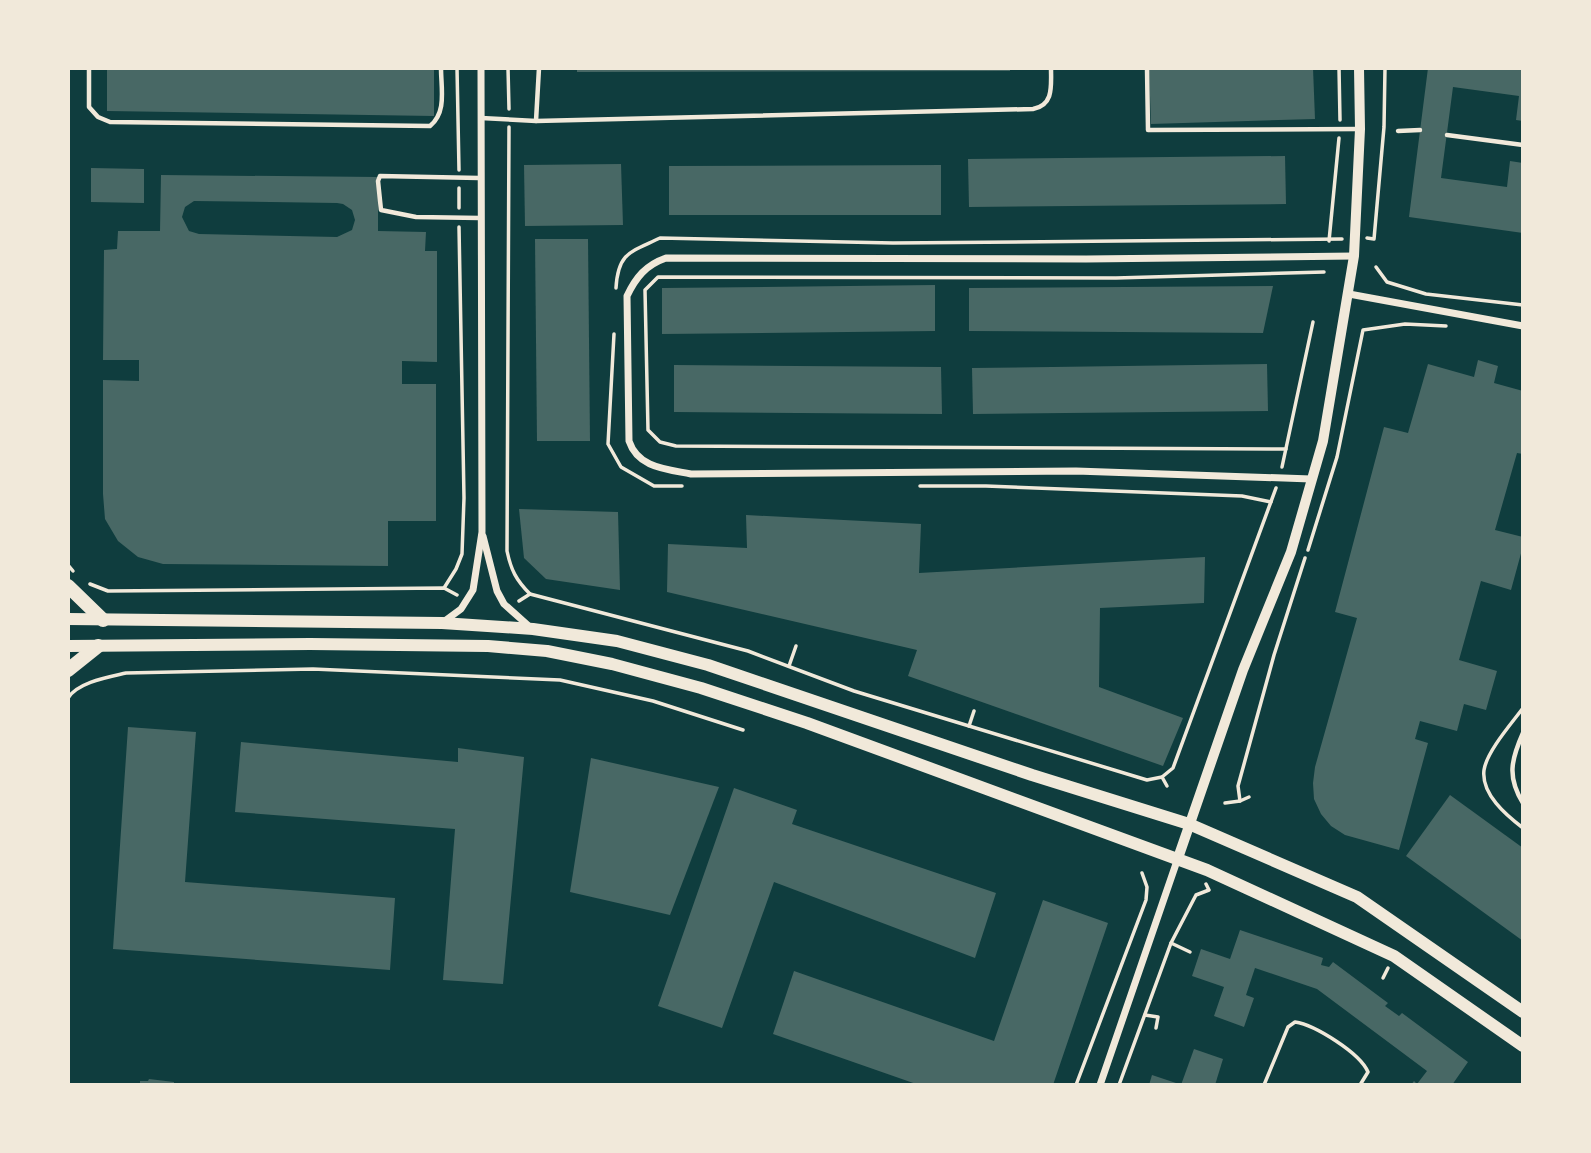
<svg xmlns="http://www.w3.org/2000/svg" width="1591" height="1153" font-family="Montserrat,sans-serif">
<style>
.building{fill:#486865;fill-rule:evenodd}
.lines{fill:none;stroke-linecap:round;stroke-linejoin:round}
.path{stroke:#f1e9da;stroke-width:3.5}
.service{stroke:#f1e9da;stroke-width:4.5}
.minor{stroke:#f1e9da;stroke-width:7}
.tertiary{stroke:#f1e9da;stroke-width:10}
.secondary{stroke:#f1e9da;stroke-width:12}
.trunk{stroke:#f1e9da;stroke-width:14}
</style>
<rect width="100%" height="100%" fill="#0f3d3e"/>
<g class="building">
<path d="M107,68H434V116L107,111Z"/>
<path d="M577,68H1010V71L577,72Z"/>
<path d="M1149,68H1313L1315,119L1151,124Z"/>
<path d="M1428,68H1523V121L1516,120L1519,96L1453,87L1441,178L1507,187L1510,161L1523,163V233L1409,217Z"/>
<path d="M1285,156L1286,204L969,207L968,159Z"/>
<path d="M621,164L623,225L525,226L524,165Z"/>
<path d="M941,165V215H669V166Z"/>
<path d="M91,168L144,169V203L91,202Z"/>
<path d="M161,175L378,177V231L426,232L425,251H437V362L402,361V384H436V521H388V566L163,564L138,557L118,541L105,519L103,494V380L139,381V360H103L104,250L117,249L118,231H160ZM194,201L337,203L343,204L352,210L355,220L352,230L337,237L199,234L189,231L182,217L185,207Z"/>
<path d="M535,239H588L590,441H537Z"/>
<path d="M935,285V331L662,334V288Z"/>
<path d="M1273,286L1263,333L969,331V288Z"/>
<path d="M1478,360L1498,366L1494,383L1523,391V454L1517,453L1495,530L1523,537V546L1511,590L1481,581L1459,660L1497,671L1486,710L1464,704L1457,731L1420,721L1415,739L1428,743L1399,850L1345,835L1331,826L1321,814L1314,799L1313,783L1315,767L1357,618L1335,612L1384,427L1408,433L1428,364L1474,377Z"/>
<path d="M1267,364L1268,411L973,414L972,368Z"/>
<path d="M674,365L941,367L942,414L674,412Z"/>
<path d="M519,509L618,512L620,590L546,579L524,558Z"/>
<path d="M746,515L921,524L919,573L1205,557L1204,603L1100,608L1099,687L1183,718L1163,766L908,676L917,650L667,592L668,544L747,548Z"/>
<path d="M128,727L196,732L185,882L395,898L390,970L113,949Z"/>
<path d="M241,742L458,762V748L524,757L503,984L443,980L455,829L235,812Z"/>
<path d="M591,758L719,787L670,915L570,892Z"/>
<path d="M734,788L797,810L792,824L996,893L975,958L774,882L722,1028L658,1006Z"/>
<path d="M1450,795L1523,848V941L1406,856Z"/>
<path d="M1043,900L1108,923L1053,1085H919L773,1034L794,971L994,1041Z"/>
<path d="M1240,930L1323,958L1321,965L1329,967L1333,962L1388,1003L1385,1006L1399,1016L1402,1013L1468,1062L1452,1085H1411L1414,1081L1417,1084L1427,1071L1317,989L1255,968L1246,995L1254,998L1244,1027L1214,1016L1224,987L1192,976L1201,949L1230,959Z"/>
<path d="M1194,1049L1223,1059L1215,1085H1181Z"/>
<path d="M1152,1075L1179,1084V1085H1149Z"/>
<path d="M149,1079L174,1082V1085H140V1081H148Z"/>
</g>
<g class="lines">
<g class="path">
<path d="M457,68L459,170"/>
<path d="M508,68L509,109"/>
<path d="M1339,68L1340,120"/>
<path d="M509,127L507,551C511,570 516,580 530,594"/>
<path d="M459,208V188"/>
<path d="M1367,238L1374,239L1384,127L1385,68"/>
<path d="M1329,241L1339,138"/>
<path d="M1376,267L1387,282L1426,294L1523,305"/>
<path d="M616,288C618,252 631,252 660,238L893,243L1342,239"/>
<path d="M614,334L608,444L621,467L654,486H682"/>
<path d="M1286,449L676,446L660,442L648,430L645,290L658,277L1116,278L1324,272"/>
<path d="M1282,467L1313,322"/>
<path d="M920,486H986L1242,496L1271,502"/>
<path d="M1308,550L1337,457L1363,330L1405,324L1446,326"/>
<path d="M68,565L73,571"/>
<path d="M90,584L108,591L444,588L457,595"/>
<path d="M444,588L456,569L462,554L464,498L459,227"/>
<path d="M519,601L530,594L748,651L854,691L1147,780L1162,777L1173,768L1276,488"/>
<path d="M789,666L796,646"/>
<path d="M68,698C78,682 109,677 126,673L313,669L560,680L653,701L743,730"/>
<path d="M1523,708C1512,723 1487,751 1484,770C1481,794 1506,815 1523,828"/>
<path d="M969,726L974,711"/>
<path d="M1162,777L1167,786"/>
<path d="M1240,801L1238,786L1274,655L1305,558"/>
<path d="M1225,803L1240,801L1249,797"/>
<path d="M1171,943L1190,952"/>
<path d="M1383,978L1388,968"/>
<path d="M1145,1015L1158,1017L1156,1028"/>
<path d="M1076,1085L1146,900L1147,887L1142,873"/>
<path d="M1119,1085L1171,943L1196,895L1209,890L1206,884"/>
<path d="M1264,1085L1288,1027L1295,1022C1315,1025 1360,1053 1368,1072L1360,1085"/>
</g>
<g class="service">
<path d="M89,68V107L98,117L110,122L430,126C447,112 441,89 441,68"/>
<path d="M1147,68L1148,130L1359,129"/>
<path d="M481,118L536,121L1033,109C1054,105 1051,86 1051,68"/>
<path d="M536,121L539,68"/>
<path d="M1398,131L1420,130"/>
<path d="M1447,135L1523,145"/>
<path d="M479,178L380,176L378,181L381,210L416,217L480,218"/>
<path d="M1523,733C1511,760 1507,777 1523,803"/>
</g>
<g class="minor">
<path d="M1349,294L1523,326"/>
<path d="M1311,479L1076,471L691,474C666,469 638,468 629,441L627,296C636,277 646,265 666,258L1086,259L1354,256"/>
<path d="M483,536L497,591L504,604L531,628"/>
<path d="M442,623L461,609L473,590L482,532L481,68"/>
<path d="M1100,1085L1178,858"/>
</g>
<path class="tertiary" d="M1178,858L1243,670L1291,552L1323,441L1354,256L1360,129L1359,68"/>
<g class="secondary">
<path d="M68,619L442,623L533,629L617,641L708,665L1032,775L1189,824L1357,897L1523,1012"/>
<path d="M68,646L310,644L488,646L547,651L612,664L701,688L807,723L1207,870L1394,956L1523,1046"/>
</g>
<g class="trunk">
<path d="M68,586L103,620"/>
<path d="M68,670L98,646"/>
</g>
</g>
<rect width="1591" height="1153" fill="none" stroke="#f1e9da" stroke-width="140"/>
</svg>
